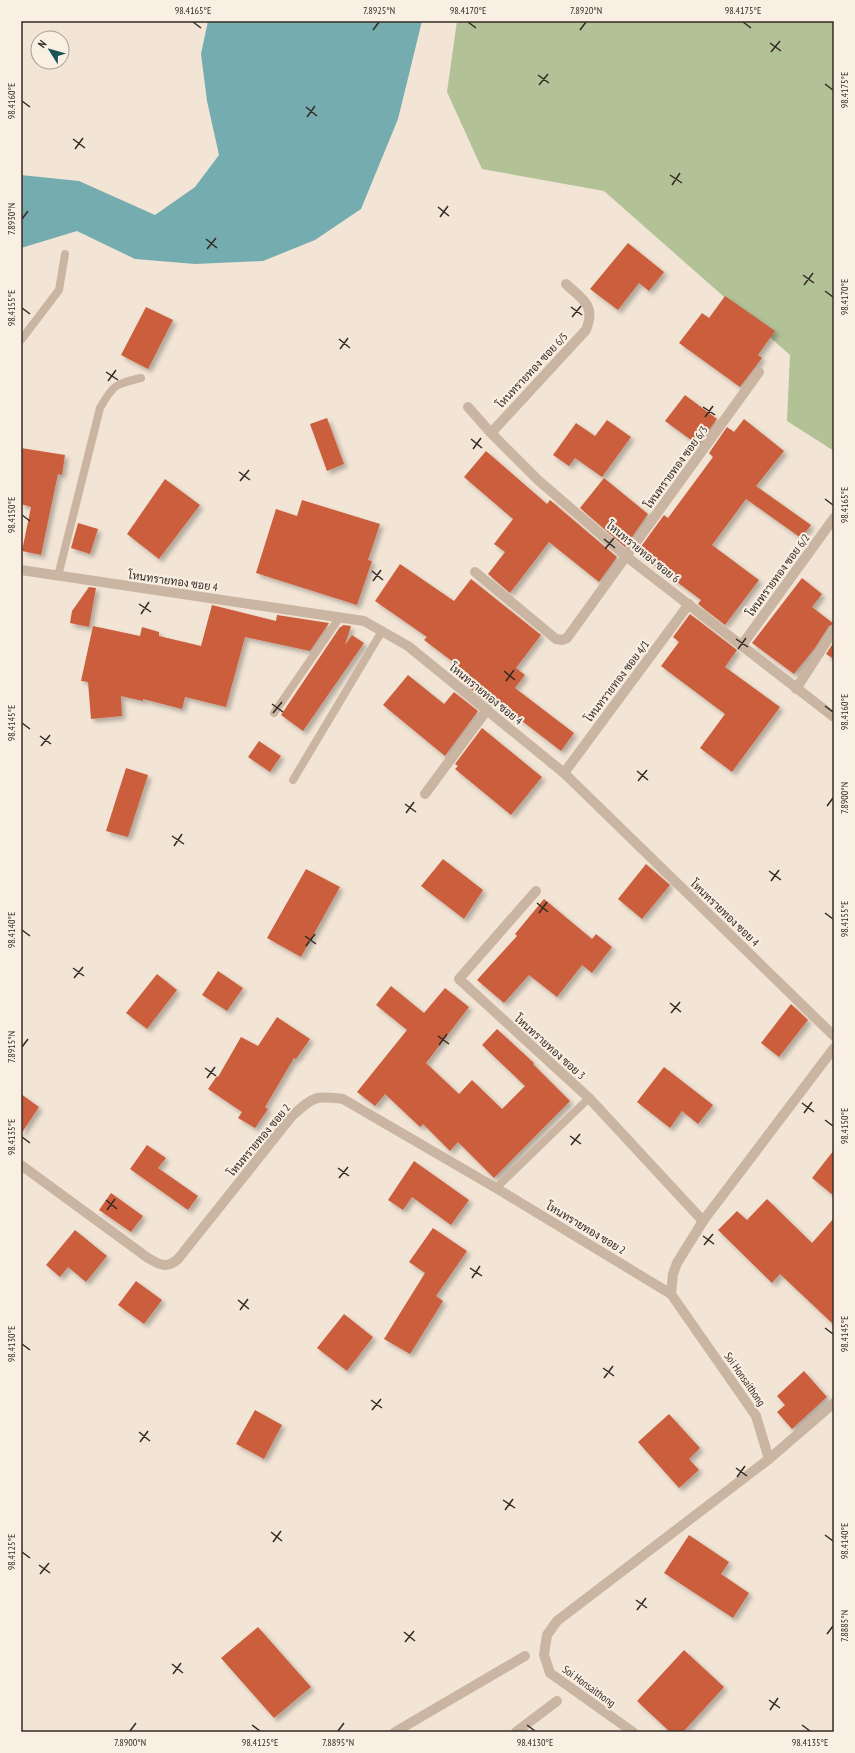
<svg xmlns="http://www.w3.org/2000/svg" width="855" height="1753" font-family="'PT Sans Narrow',Sarabun,sans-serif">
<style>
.green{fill:#b2c196}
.water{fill:#75acaf}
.building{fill:#cb5f3c;filter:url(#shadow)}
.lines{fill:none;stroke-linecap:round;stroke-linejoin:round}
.lane{stroke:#cab5a2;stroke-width:8}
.street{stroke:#cab5a2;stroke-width:10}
.ticks{fill:none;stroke:#342a25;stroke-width:1.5}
.labels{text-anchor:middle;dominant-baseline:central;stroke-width:4;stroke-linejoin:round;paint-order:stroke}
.street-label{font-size:11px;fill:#342a25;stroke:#f9efe3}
.neatline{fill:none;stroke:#342a25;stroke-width:1.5}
.ticks-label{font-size:10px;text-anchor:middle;fill:#342a25}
</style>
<defs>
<filter id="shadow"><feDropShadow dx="3.5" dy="3.5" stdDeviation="2" flood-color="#0004"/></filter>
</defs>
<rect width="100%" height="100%" fill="#f2e5d6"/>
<path class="green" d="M457,21H834V451L787,421L790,355L604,191L482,169L447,92Z"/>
<path class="water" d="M208,21H422L398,119L361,209L315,240L263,261L195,264L135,259L77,231L21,248V175L79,181L155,215L195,187L219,155L207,101L201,54Z"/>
<g class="building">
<path d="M628,243L664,272L649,291L639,283L618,310L590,289Z"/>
<path d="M725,296L775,331L758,355L762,358L740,387L679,343L702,313L709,318Z"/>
<path d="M146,307L173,320L148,369L121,355Z"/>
<path d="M685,395L717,419L698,445L665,421Z"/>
<path d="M327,418L344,464L327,471L310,424Z"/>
<path d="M744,419L784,451L756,486L811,525L801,538L746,499L712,545L759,580L725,625L698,604L701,600L637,552L664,515L668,518L713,457L709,453L727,427L734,432Z"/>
<path d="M607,420L631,437L602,477L575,458L569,466L553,455L576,423L595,436Z"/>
<path d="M21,448L65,455L62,475L58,474L41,555L22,551L31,507L21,504Z"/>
<path d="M486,451L547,504L550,500L617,557L599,582L549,542L510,593L488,574L505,552L494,544L513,519L464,477Z"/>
<path d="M604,478L648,514L625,547L580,508Z"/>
<path d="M165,479L200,505L159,559L127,534Z"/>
<path d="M302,500L380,524L368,560L372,561L357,605L256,573L276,509L297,516Z"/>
<path d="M78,523L98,529L90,554L71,548Z"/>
<path d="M400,564L454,601L471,579L541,635L516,668L525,675L515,688L574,733L561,751L492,698L488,703L462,682L469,674L424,640L427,637L375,601Z"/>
<path d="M802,578L822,594L812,607L834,624L829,626L815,648L794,674L752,643Z"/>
<path d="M89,587L96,588L89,627L70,623L72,611Z"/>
<path d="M212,605L276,621L277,615L329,623L310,651L245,637L226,707L185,697L182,709L143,699V701L121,696L122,716L91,719L88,682L81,681L93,626L140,636L142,627L159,632V636L201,646Z"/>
<path d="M690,614L737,650L725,667L780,707L732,772L700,748L725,714L661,666L679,642L673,637Z"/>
<path d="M343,625L351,626L345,645L352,635L364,643L303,731L281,715L340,627H341Z"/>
<path d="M834,642V659L826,654Z"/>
<path d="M408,675L444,704L454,692L478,711L445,756L383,705Z"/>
<path d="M482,728L542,777L511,815L455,769L458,766L455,764Z"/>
<path d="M259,741L281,756L270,772L248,757Z"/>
<path d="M126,768L148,775L128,837L106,831Z"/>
<path d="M443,859L483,890L464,919L421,886Z"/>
<path d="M646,864L670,885L642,919L618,899Z"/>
<path d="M306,869L340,887L301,957L267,938Z"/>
<path d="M544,899L592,939L596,934L612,947L592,973L582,965L557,997L529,975L504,1003L477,980L517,936L515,934Z"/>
<path d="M218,971L243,988L227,1011L202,995Z"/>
<path d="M157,974L177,990L147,1029L126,1013Z"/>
<path d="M391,986L424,1013L445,988L469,1007L426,1063L459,1094L472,1080L502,1109L525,1086L482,1045L497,1029L534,1063L533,1064L570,1101L494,1178L458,1142L450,1151L423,1124L420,1127L385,1094L375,1106L357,1092L407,1030L376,1005Z"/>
<path d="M791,1004L808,1020L779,1057L761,1043Z"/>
<path d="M277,1017L310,1039L296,1059L294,1058L265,1107L268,1109L255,1128L238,1118L242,1112L208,1089L217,1076L218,1077L241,1037L258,1046Z"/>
<path d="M664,1067L713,1105L698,1124L682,1111L670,1128L637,1102Z"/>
<path d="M21,1094L39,1107L21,1134Z"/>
<path d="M147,1145L166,1158L158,1168L198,1196L188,1210L130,1169Z"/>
<path d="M834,1150V1196L812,1178Z"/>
<path d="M414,1161L469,1200L451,1225L412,1197L403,1210L388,1200Z"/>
<path d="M111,1193L143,1216L131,1232L99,1210Z"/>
<path d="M767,1199L812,1243L834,1218V1325L780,1274L772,1283L718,1230L737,1211L747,1220Z"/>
<path d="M433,1228L467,1251L436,1296L443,1301L410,1354L384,1339L425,1273L409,1262Z"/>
<path d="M75,1230L107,1256L86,1282L68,1267L60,1277L46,1265Z"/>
<path d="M136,1281L162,1300L144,1324L118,1305Z"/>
<path d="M344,1314L373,1337L347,1371L317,1348Z"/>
<path d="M804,1371L827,1397L792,1429L777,1412L785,1405L777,1396Z"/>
<path d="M255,1410L282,1425L264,1459L236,1444Z"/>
<path d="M669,1414L700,1448L689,1459L699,1470L679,1488L638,1442Z"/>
<path d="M689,1535L729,1562L721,1574L749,1593L733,1618L664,1573Z"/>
<path d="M258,1627L311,1687L274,1718L221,1658Z"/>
<path d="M684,1650L724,1687L683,1732H670L637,1701Z"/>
</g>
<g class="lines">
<g class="lane">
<path d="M21,340L59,290L65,254"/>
<path d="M58,576L100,408C113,385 115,384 141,378"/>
<path d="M274,713L340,617"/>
<path d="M293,780L382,631"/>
<path d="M496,1188L589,1098"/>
</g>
<g class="street">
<path d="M468,407L491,433L538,480L627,557L834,717"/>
<path d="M491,433L586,330C596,305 583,300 566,284"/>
<path d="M21,570L364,621L408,646L564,773L834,1036"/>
<path d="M475,572L556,639L562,640L567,638L759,372"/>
<path d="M742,645L834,518"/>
<path d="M796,689L834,630"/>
<path d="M564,773L689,604"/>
<path d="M425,794L487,710"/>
<path d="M536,891L459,979L589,1098L703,1221"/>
<path d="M21,1165L148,1258C160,1265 167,1269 178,1259L292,1116C313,1097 314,1095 343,1099L496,1188L671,1294"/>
<path d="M769,1459L756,1416L671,1294L673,1274L677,1263L703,1221L834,1048"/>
<path d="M395,1732L525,1656"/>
<path d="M516,1732L557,1701"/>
<path d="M633,1732L550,1673L544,1655L547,1635L557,1621L769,1459L834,1403"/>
</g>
</g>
<path class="ticks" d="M193,22L201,28M468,22L476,28M743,22L751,28M373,30L379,22M580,30L586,22M770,43L781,51M771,52L780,41M538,75L549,83M825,84L833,90M539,85L548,74M22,101L30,107M306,107L317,116M307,117L315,106M73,139L85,148M75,149L83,138M670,175L682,183M672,185L680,173M438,207L449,216M440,217L448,206M22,219L28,211M206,239L217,248M207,249L216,238M803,275L814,283M804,285L813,273M825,291L833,297M571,307L582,315M22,308L30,314M572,317L581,306M339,339L350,348M340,349L348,338M106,372L118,380M108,381L116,370M703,407L715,415M705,417L713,406M471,439L482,448M473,449L481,438M239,472L250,480M240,481L249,470M825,499L833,505M22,515L30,521M604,539L615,548M605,549L614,538M372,571L383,580M373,581L381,570M139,604L151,612M141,614L149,602M736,639L748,647M738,649L746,638M504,671L515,680M506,681L514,670M272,704L283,712M825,706L833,712M273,713L282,702M22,723L30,729M40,736L51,744M41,746L50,735M637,771L648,780M638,781L647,770M405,804L416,812M827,806L833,798M406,813L414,802M172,836L184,844M174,846L182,834M769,871L781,880M771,881L779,870M537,903L548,912M539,913L547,902M825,913L833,919M22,930L30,936M305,936L316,944M306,946L315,934M73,968L84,976M74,978L83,967M670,1003L681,1012M671,1013L680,1002M438,1036L449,1044M439,1045L447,1034M22,1047L28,1039M205,1068L216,1076M207,1078L215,1067M802,1103L814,1112M804,1113L812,1102M825,1120L833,1126M570,1136L581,1144M22,1137L30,1143M571,1145L580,1134M338,1168L349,1176M339,1178L348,1167M106,1200L117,1209M107,1210L115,1199M703,1236L714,1244M704,1245L713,1234M470,1268L482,1276M472,1278L480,1266M238,1300L249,1309M240,1310L248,1299M825,1328L833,1334M22,1344L30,1350M603,1368L614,1376M604,1378L613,1366M371,1400L382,1408M372,1410L381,1399M139,1432L150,1441M140,1442L148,1431M736,1468L747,1476M737,1477L745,1466M503,1500L515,1508M505,1510L513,1499M271,1532L282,1541M825,1535L833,1541M273,1542L281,1531M22,1552L30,1558M39,1565L50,1573M40,1574L49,1563M636,1600L647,1608M637,1610L646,1598M404,1632L415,1641M827,1634L833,1626M405,1642L414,1631M172,1664L183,1673M173,1674L181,1663M769,1700L780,1708M770,1710L778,1698M252,1725L260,1731M527,1725L535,1731M802,1725L810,1731M130,1731L136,1723M338,1731L344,1723"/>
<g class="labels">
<g class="street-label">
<text transform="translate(532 370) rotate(-47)">โหนทรายทอง ซอย 6/5</text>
<text transform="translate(676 467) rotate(-54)">โหนทรายทอง ซอย 6/3</text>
<text transform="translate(643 552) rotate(39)">โหนทรายทอง ซอย 6</text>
<text transform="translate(778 575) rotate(-54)">โหนทรายทอง ซอย 6/2</text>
<text transform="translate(173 581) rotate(8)">โหนทรายทอง ซอย 4</text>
<text transform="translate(617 681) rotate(-53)">โหนทรายทอง ซอย 4/1</text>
<text transform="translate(486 694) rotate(39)">โหนทรายทอง ซอย 4</text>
<text transform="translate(725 913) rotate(44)">โหนทรายทอง ซอย 4</text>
<text transform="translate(550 1047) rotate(42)">โหนทรายทอง ซอย 3</text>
<text transform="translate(259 1140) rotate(-50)">โหนทรายทอง ซอย 2</text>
<text transform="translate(586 1228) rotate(31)">โหนทรายทอง ซอย 2</text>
<text transform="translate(745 1379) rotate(55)">Soi Honsaithong</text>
<text transform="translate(589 1686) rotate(36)">Soi Honsaithong</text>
</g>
</g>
<rect width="855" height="1753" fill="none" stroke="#f9efe3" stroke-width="44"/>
<g transform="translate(50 50) rotate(307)"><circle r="19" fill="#f9efe3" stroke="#aaa097"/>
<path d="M0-3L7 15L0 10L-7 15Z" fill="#195257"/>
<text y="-6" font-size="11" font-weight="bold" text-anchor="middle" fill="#342a25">N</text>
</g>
<rect x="22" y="22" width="811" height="1709" class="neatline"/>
<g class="ticks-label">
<text x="193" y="14">98.4165°E</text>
<text x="379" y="14">7.8925°N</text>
<text x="468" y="14">98.4170°E</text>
<text x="586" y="14">7.8920°N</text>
<text x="743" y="14">98.4175°E</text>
<text transform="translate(844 90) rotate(-90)" y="4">98.4175°E</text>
<text transform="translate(11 101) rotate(-90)" y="4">98.4160°E</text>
<text transform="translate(11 219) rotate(-90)" y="4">7.8930°N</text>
<text transform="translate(844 297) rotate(-90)" y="4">98.4170°E</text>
<text transform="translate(11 308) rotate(-90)" y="4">98.4155°E</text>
<text transform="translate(844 505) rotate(-90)" y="4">98.4165°E</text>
<text transform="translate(11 515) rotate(-90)" y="4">98.4150°E</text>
<text transform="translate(844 712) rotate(-90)" y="4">98.4160°E</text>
<text transform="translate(11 723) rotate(-90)" y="4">98.4145°E</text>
<text transform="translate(844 798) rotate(-90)" y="4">7.8900°N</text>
<text transform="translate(844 919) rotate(-90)" y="4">98.4155°E</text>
<text transform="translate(11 930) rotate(-90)" y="4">98.4140°E</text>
<text transform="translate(11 1047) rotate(-90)" y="4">7.8915°N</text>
<text transform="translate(844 1126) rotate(-90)" y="4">98.4150°E</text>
<text transform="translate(11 1137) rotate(-90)" y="4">98.4135°E</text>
<text transform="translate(844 1334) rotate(-90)" y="4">98.4145°E</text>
<text transform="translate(11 1344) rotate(-90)" y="4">98.4130°E</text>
<text transform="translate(844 1541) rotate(-90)" y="4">98.4140°E</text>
<text transform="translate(11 1552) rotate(-90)" y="4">98.4125°E</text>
<text transform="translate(844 1626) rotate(-90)" y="4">7.8885°N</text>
<text x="130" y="1746">7.8900°N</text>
<text x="260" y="1746">98.4125°E</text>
<text x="338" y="1746">7.8895°N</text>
<text x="535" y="1746">98.4130°E</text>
<text x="810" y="1746">98.4135°E</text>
</g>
</svg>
